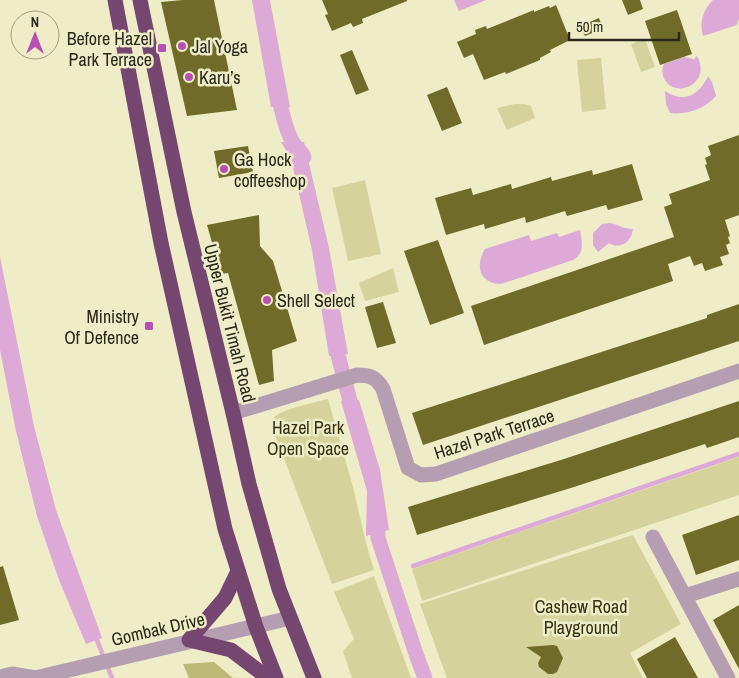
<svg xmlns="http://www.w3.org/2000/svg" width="739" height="678" font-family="'Archivo Narrow',sans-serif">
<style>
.green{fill:#d6d29b}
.forest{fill:#bcb876}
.water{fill:#dda9d7}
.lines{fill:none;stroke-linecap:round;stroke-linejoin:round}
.stream{stroke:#dda9d7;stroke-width:4.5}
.canal{stroke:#dda9d7;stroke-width:15}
.building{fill:#706b29}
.minor{stroke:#b59db2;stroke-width:15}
.highway{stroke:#744670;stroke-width:15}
.poi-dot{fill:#b84fb2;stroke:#efedc8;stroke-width:2}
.labels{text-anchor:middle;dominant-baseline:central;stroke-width:5;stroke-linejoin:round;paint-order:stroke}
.poi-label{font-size:18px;fill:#29281a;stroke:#efedc8;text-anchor:start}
.street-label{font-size:18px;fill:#29281a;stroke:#efedc8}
.park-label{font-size:18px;fill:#333113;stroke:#efedc8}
</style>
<rect width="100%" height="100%" fill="#efedc8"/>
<g class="green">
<path d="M645,39L655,67L641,72L631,44Z"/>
<path d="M601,58L606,109L582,112L577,60Z"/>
<path d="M515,104H524L531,106L535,118L507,130L497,108Z"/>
<path d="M365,180L381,254L348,261L332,188Z"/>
<path d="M393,268L399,292L365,301L359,283Z"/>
<path d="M328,399L353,487L366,543L374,570L332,584L273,430C273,429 272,422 272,421C274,410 317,402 328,399Z"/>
<path d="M739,457V495L422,601L412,569Z"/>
<path d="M633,535L681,624L630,653L643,678H447L420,604Z"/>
<path d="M374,576L411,678H352L343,651L354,639L334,592Z"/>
</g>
<path class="forest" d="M214,662L233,678H189L183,664Z"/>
<g class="water">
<path d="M252,0H270L290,107H271Z"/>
<path d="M454,0H486L459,11Z"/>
<path d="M713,0H739V18L737,25L703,36C699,22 703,10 713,0Z"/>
<path d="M697,56C713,85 672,101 663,76C662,71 662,68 664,64L684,57L694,59Z"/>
<path d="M708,76L712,82L716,96C704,109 688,115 670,113L666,104L665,91C685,104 699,95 708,76Z"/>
<path d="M281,142H304L329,248L348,354L329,356L312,250L291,159Z"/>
<path d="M610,223C619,225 624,229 633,229C631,242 621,250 609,243L598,252L593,245V233L602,224Z"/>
<path d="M580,230C582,242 585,253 573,260L501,284C479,284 475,265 485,249L529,235L531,241L557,233L559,237Z"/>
<path d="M0,257L34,426L56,510L102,638L86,644L59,580L37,516L16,431L0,350Z"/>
<path d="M359,400L380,470L389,530L366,536L367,491L341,401Z"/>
</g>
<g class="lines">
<g class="stream">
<path d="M413,566L739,454"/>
<path d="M95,635L112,678"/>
</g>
<g class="canal">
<path d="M277,87C280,105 284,125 292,141C295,147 302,151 304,157"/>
<path d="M335,335L338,355L355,420"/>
<path d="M377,512L378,538L416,654L425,678"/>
</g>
</g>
<g class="building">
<path d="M183,0H214L237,110L187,116L161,2Z"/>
<path d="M322,0H407V1L362,19L363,23L353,27L351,23L332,31L325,15L328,14Z"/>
<path d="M622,0H640L643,9L628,15Z"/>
<path d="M556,5L570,40L550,50L551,52L540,58V60L506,74L505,72L484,80L473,54L464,58L457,42L476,34L475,30L486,26L487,29L534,10V12L549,6L550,8Z"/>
<path d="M677,10L692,54L660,65L645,21Z"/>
<path d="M599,18L603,29L585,36L580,26Z"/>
<path d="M352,50L369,90L356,95L340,55Z"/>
<path d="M447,87L462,123L442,131L427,95Z"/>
<path d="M739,135V215L725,220L730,236L728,237L730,243L726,245L729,254L720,257L723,265L705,271L702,263L694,266L690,256L668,264L673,281L484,345L471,306L674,237L664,207L672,204L669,194L710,180L705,165L707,164L705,158L711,155L708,146Z"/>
<path d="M248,146L253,172L219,178L214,151Z"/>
<path d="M632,164L643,200L608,210L606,205L567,216L565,211L526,223L525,217L485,229L484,224L446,235L435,198L471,188L473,195L511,184L512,189L551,177L552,181L592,170L593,175Z"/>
<path d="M259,215L260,246L273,261L297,341L272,350L274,381L259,385L228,273L221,274L207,225Z"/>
<path d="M438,240L464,313L430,325L404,251Z"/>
<path d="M383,302L396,343L377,348L365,307Z"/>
<path d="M739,304V341L423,445L412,413L707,318V315Z"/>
<path d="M739,401V437L707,448L705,444L574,487L417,535L408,507L564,459Z"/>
<path d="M739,515V560L696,575L682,535Z"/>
<path d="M3,566L19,620L0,625V567Z"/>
<path d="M739,605V669L713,620Z"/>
<path d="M675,637L698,678H647L637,659Z"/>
<path d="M553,645L557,646L563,658L557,672L553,674H548L539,667L538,663L541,657L526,647Z"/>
</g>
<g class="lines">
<g class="minor">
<path d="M233,413L357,375C370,375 376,377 383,389L408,468L421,475L436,474L739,371"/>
<path d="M653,537L728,678"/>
<path d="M685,596L739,579"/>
<path d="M0,677L12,674L35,678L290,618"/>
</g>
<g class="highway">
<path d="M115,0L161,243L225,529L256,627L276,678"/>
<path d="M140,0L184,212L233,413L249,484L279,589L314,678"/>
<path d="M238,571L225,598L189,640L231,650L268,678"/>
</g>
</g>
<g class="poi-dot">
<circle cx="182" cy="46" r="5"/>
<rect x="157" y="43" width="10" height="10" rx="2.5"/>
<circle cx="189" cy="77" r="5"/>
<circle cx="224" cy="169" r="5"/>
<circle cx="267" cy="300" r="5"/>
<rect x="144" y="321" width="10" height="10" rx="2.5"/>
</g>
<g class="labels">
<g class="poi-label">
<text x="152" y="38" text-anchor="end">Before Hazel<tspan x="152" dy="21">Park Terrace</tspan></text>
<text x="192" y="46">Jal Yoga</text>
<text x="199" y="77">Karu’s</text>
<text x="234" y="159">Ga Hock<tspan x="234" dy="21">coffeeshop</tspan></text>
<text x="277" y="300">Shell Select</text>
<text x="139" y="316" text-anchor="end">Ministry<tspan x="139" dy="21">Of Defence</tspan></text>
</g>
<g class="street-label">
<text transform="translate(230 323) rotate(76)">Upper Bukit Timah Road</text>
<text transform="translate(494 434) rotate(-18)">Hazel Park Terrace</text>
<text transform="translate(158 629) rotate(-13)">Gombak Drive</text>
</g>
<g class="park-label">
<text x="308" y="427">Hazel Park<tspan x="308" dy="21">Open Space</tspan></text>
<text x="581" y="606">Cashew Road<tspan x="581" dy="21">Playground</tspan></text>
</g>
</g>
<g transform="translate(35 35)"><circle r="24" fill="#efedc8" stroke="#a09e82"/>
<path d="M0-4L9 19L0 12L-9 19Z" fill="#b84fb2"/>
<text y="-8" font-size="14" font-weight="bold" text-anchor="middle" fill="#29281a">N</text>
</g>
<path d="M569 32v8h110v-8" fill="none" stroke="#29281a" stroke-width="2.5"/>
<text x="576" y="32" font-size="15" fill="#29281a" stroke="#efedc8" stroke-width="4" paint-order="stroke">50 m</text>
</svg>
